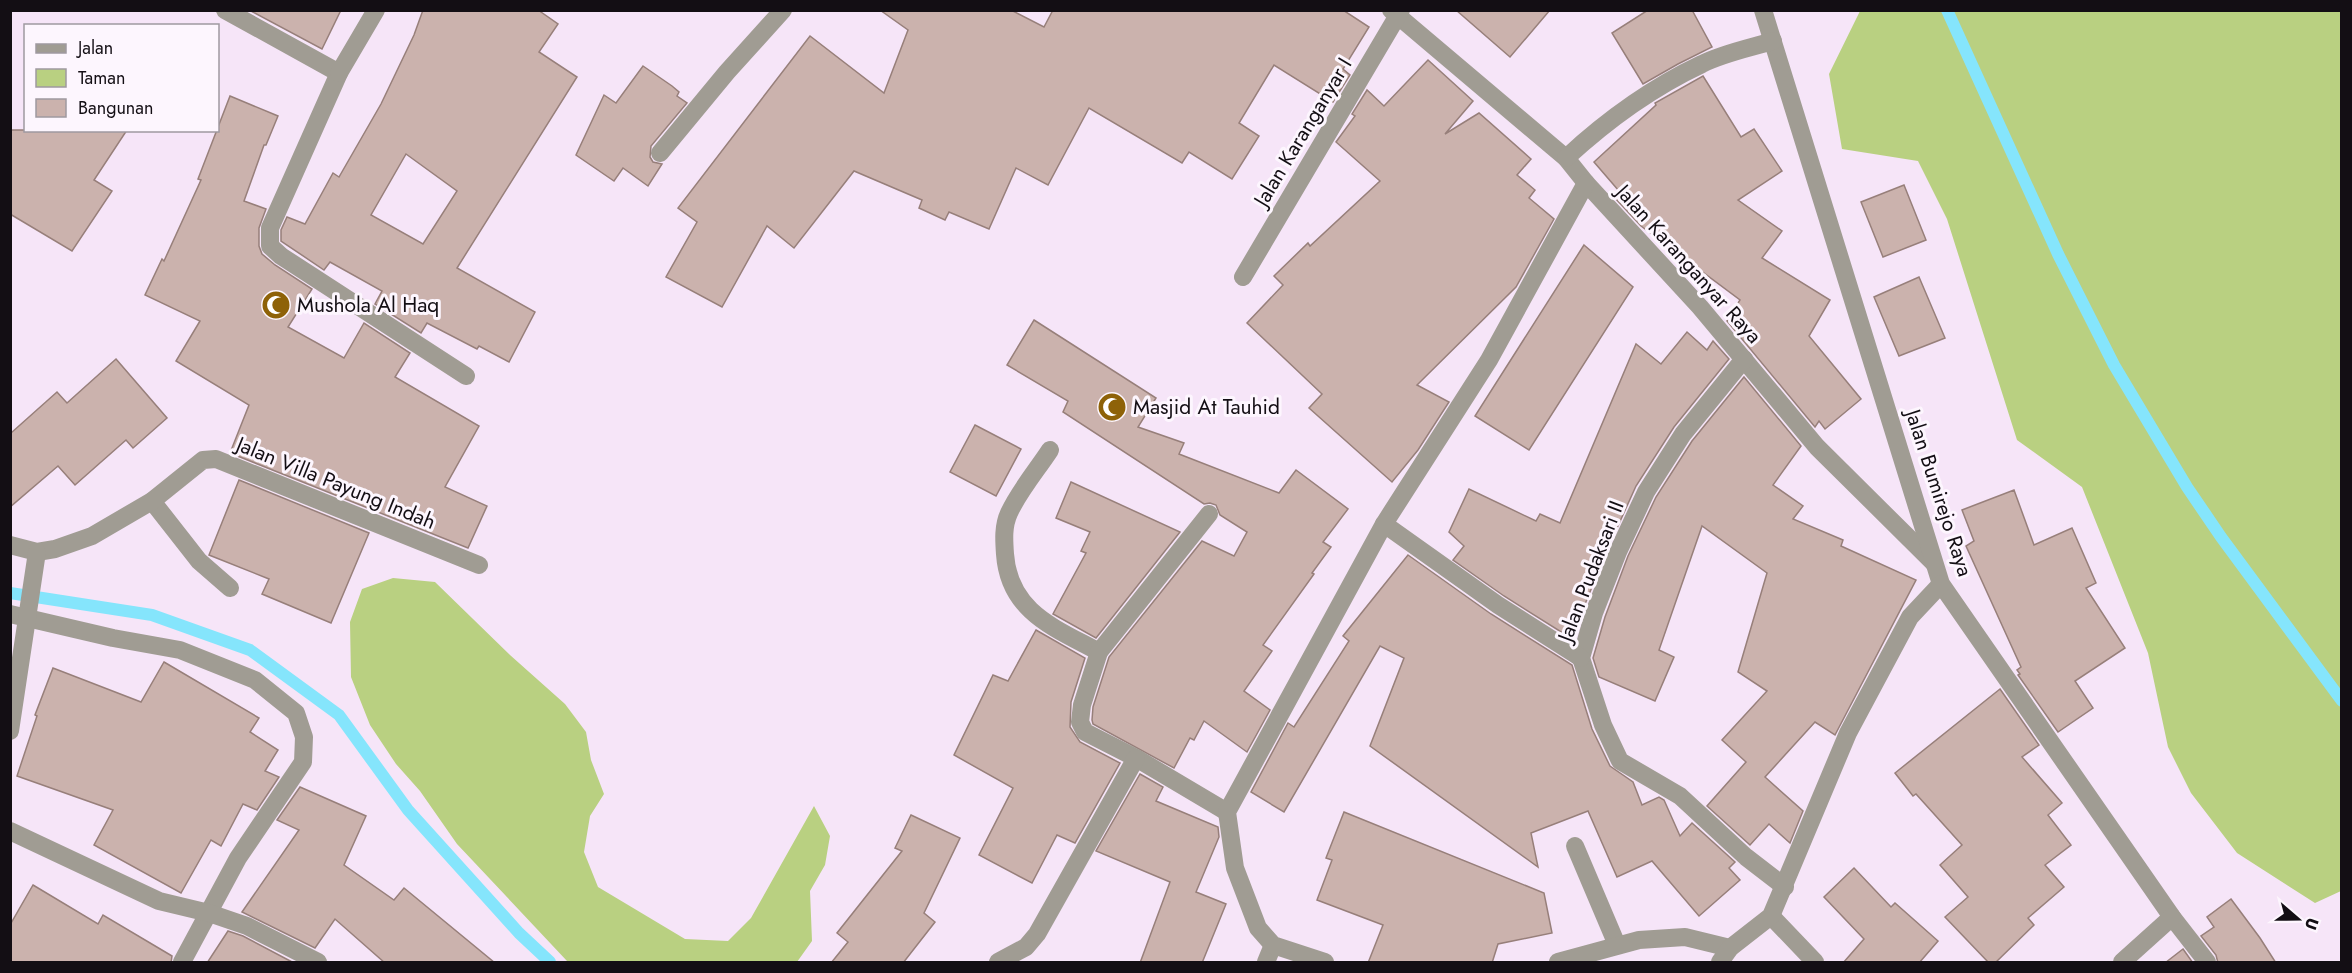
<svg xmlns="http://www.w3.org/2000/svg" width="2352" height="973" font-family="Jost,sans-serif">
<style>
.green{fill:#b9d081}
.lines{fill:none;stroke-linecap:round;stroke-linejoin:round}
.stream{stroke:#85e5fc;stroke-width:12}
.building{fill:#cbb2ad;stroke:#977f7a;stroke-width:1.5;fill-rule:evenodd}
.minor{stroke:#a09c93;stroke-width:18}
.labels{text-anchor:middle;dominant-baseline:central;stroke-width:6;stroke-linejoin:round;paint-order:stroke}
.street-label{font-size:21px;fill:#130e14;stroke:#fdf6fe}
.poi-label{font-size:21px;fill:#130e14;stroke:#fdf6fe;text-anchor:start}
</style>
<rect width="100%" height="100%" fill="#f6e5f8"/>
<g class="green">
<path d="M1860,11H2341V891L2315,903L2237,853L2191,793L2168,747L2148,653L2082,487L2017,440L1947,219L1918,161L1842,149L1829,74Z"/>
<path d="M393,578L435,582L510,655L565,704L586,732L591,760L604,794L590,816L584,852L598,887L685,939L728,941L751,918L814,806L830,836L825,865L810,891L812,941L797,962L567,961L457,844L420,791L396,764L370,725L351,677L350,622L362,589Z"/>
</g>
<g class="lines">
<g class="stream">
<path d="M1947,10L2058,254L2114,365L2187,487L2221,537L2342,701"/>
<path d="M10,593L152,615L250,650L339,715L408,810L519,933L550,962"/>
</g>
</g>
<g class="building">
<path d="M249,10H341L322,49Z"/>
<path d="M423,10H538L558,24L539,52L577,77L457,268L535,312L509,362L479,346L477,349L427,323L421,333L375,304L382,291L330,262L324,270L281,241V230L287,217L305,224L333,173L339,177L381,104L414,35ZM406,154L457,191L423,244L371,215Z"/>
<path d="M880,10H1011L1044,27L1053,10H1343L1369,27L1343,69L1350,75L1333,102L1274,65L1239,123L1259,136L1232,179L1189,152L1182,163L1089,108L1048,185L1016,168L989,229L949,212L945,220L919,208L922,200L854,171L794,248L767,226L722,307L666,277L697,222L678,208L810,36L884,93L908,30Z"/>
<path d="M1456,10H1550L1510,57Z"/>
<path d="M1648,10H1692L1712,47L1678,64L1643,84L1612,33Z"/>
<path d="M1428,60L1473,101L1445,134L1479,113L1531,159L1517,175L1535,190L1529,198L1554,219L1516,287L1417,385L1449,402L1418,450L1392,482L1309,408L1322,394L1247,323L1283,285L1274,276L1308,243L1310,246L1380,181L1336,142L1355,116L1352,114L1367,90L1384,106Z"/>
<path d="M643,66L672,86L679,92L677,96L687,103L651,146L650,157L653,162L662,164L648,186L623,168L614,181L576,155L604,95L616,103Z"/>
<path d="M1703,76L1741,137L1754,129L1782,171L1738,200L1782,231L1762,258L1830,300L1809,336L1861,399L1825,429L1819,421L1815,427L1727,321L1740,300L1641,226L1614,197L1619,191L1594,162L1656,105L1655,103Z"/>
<path d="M230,96L278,116L266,145H264L244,201L266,209L259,228V246L262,254L275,265L312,289L288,327L344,358L364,323L410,353L395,377L479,426L445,487L487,506L468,548L230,453L249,405L176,361L200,321L145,295L162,259L164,261L201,180L198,179Z"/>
<path d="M10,130H127L94,180L112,191L72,251L10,214Z"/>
<path d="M1904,185L1926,240L1883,257L1861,202Z"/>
<path d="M1584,245L1633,287L1529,450L1475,416Z"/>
<path d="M1919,277L1945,338L1899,356L1874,297Z"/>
<path d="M1034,320L1156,398L1138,427L1184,443L1179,454L1279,493L1296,470L1348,509L1323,542L1331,547L1312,573L1314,574L1263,645L1272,651L1244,691L1270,710L1247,752L1204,721L1194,740L1190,738L1174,768L1093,724L1092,720L1093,707L1109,657L1202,541L1234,556L1247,532L1220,515L1216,505L1210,503L1204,504L1063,412L1068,401L1007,365Z"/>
<path d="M1687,332L1707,350L1713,341L1729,359L1674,427L1636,486L1608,548L1583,609L1574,640L1504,596L1453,560L1464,546L1449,532L1469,489L1536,521L1540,514L1560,523L1636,344L1661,364Z"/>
<path d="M116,359L167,418L133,448L126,440L75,485L58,466L10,507L11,433L57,392L67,403Z"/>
<path d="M1744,377L1801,446L1773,485L1803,506L1793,519L1843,540L1841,546L1916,580L1835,735L1815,722L1765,777L1803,811L1790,843L1769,824L1750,845L1707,806L1746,762L1722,740L1767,691L1738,672L1767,573L1702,526L1659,650L1674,657L1655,701L1599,677L1593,658L1605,617L1628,556L1656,497L1692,441Z"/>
<path d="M975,425L1021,449L996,496L950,472Z"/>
<path d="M239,480L369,533L331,623L262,594L269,579L209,555Z"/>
<path d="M1071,482L1180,532L1096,638L1053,614L1086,553L1081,551L1090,532L1056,518Z"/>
<path d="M2014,490L2034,545L2072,528L2096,583L2086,588L2125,648L2075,681L2093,708L2058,732L2018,675L2020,674L2017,670L2021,667L1966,546L1974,541L1962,510Z"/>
<path d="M1408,555L1491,614L1572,665L1592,729L1610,766L1633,782L1642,805L1659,797L1664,800L1680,836L1692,823L1735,862L1729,868L1740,880L1699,916L1652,861L1617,877L1588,811L1531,833L1538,867L1370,746L1404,658L1380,646L1284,812L1251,792L1288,723L1294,727L1349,641L1343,636Z"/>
<path d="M1036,630L1085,658L1071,702L1070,727L1080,742L1120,763L1075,843L1057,835L1032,883L979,855L1013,788L954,755L993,675L1008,681Z"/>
<path d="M164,662L259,718L250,732L278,750L265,771L279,777L257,810L243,804L221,846L211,840L181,893L94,845L113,810L17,776L37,716L35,715L53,668L141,702Z"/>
<path d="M2000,689L2039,745L2022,757L2062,803L2048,815L2071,845L2045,865L2064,887L2028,918L2034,925L1995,963H1989L1945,917L1968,897L1940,865L1962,845L1916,794L1913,796L1895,773Z"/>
<path d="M1140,774L1163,787L1156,801L1218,827L1219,837L1196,892L1226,904L1202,963H1140L1170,882L1096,851Z"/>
<path d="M300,787L366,816L344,865L394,900L404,888L495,963H385L335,919L315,948L242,912L299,830L277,820Z"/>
<path d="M1344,812L1544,893L1552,933L1498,944L1492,963H1368L1383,925L1317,900L1332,860L1326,858Z"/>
<path d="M911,815L960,838L924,913L935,922L903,963H831L848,942L837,933L902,851L895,848Z"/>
<path d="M1854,868L1891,907L1895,903L1938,941L1919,963H1843L1864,939L1824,897Z"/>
<path d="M33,885L98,924L103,915L172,956L171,963H10V925Z"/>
<path d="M2231,899L2260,938L2276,963H2218L2216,955L2201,936L2214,927L2207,917Z"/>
<path d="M228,931L243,936L294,963H207Z"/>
<path d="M2183,949L2193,963H2165Z"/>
</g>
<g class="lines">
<g class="minor">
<path d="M225,10L339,73L270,228V246L281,256L466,376"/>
<path d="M1391,10L1566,158L1586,183L1700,307L1817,447L1933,562"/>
<path d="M1763,10L1941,584L2172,917L2207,962"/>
<path d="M339,73L376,10"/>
<path d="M660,153L727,72L783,10"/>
<path d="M1566,158C1607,120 1651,88 1702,64C1724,53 1750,48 1773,41"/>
<path d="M1243,277L1401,10"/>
<path d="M1744,359L1683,434L1646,492L1618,552L1594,613L1581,658L1603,725L1620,761L1680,796L1746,857L1785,887"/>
<path d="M1050,450C1037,470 1019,491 1009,513C1003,526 1004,540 1005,554C1009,612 1055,628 1099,652"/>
<path d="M152,501L199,561L230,588"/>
<path d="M1209,514L1099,652L1082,705L1080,722L1085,732L1136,758L1227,812"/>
<path d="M1384,524L1498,605L1581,658"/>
<path d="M10,545L37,552L55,549L92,536L152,501L203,460L216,459L479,565"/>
<path d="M10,614L113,638L180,650L255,680L296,713L304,737L303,762L238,858L182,962"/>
<path d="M10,731L37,552"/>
<path d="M10,831L159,901L209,913L247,926L318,962"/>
<path d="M1575,846L1617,945"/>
<path d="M1771,916L1815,962"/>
<path d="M998,962L1026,947L1037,934L1136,758"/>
<path d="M1266,962L1273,945"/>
<path d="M1325,962L1273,945L1258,928L1235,868L1227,812L1384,524L1489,360L1586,183"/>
<path d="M1558,962L1639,940L1685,937L1730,948"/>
<path d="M1720,962L1730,948L1771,916L1848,733L1910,617L1941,584"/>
<path d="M2122,962L2172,917"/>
</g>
</g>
<defs>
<g id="mosque-disc" transform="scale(1.5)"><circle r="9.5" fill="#8e6208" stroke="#fdf6fe"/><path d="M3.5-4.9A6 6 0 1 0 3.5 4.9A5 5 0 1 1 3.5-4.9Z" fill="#fff"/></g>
</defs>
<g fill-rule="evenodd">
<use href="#mosque-disc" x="276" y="305"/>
<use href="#mosque-disc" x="1112" y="407"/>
</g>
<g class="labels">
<g class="street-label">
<text transform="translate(1303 132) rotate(-59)">Jalan Karanganyar I</text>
<text transform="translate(1689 264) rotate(48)">Jalan Karanganyar Raya</text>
<text transform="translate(336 483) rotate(22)">Jalan Villa Payung Indah</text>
<text transform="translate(1939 493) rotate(72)">Jalan Bumirejo Raya</text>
<text transform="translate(1591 571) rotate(-69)">Jalan Pudaksari II</text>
</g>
<g class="poi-label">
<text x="297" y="305">Mushola Al Haq</text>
<text x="1133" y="407">Masjid At Tauhid</text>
</g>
</g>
<rect width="2352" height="973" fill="none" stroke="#130e14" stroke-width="24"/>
<rect x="24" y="24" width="195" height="108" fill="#fdf6fe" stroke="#9f99a0" stroke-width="1.5"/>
<rect x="36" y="44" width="30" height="9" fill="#a09c93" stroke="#9f99a0" stroke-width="1.5"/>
<text x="78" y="54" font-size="18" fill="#130e14">Jalan</text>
<rect x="36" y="69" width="30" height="18" fill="#b9d081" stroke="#9f99a0" stroke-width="1.5"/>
<text x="78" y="84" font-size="18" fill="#130e14">Taman</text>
<rect x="36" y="99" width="30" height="18" fill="#cbb2ad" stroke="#9f99a0" stroke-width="1.5"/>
<text x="78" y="114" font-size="18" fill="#130e14">Bangunan</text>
<g transform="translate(2298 919) rotate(110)" stroke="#fdf6fe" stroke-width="4.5" paint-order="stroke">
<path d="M0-4.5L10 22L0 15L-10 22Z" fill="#130e14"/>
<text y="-9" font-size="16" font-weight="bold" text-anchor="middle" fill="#130e14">U</text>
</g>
</svg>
